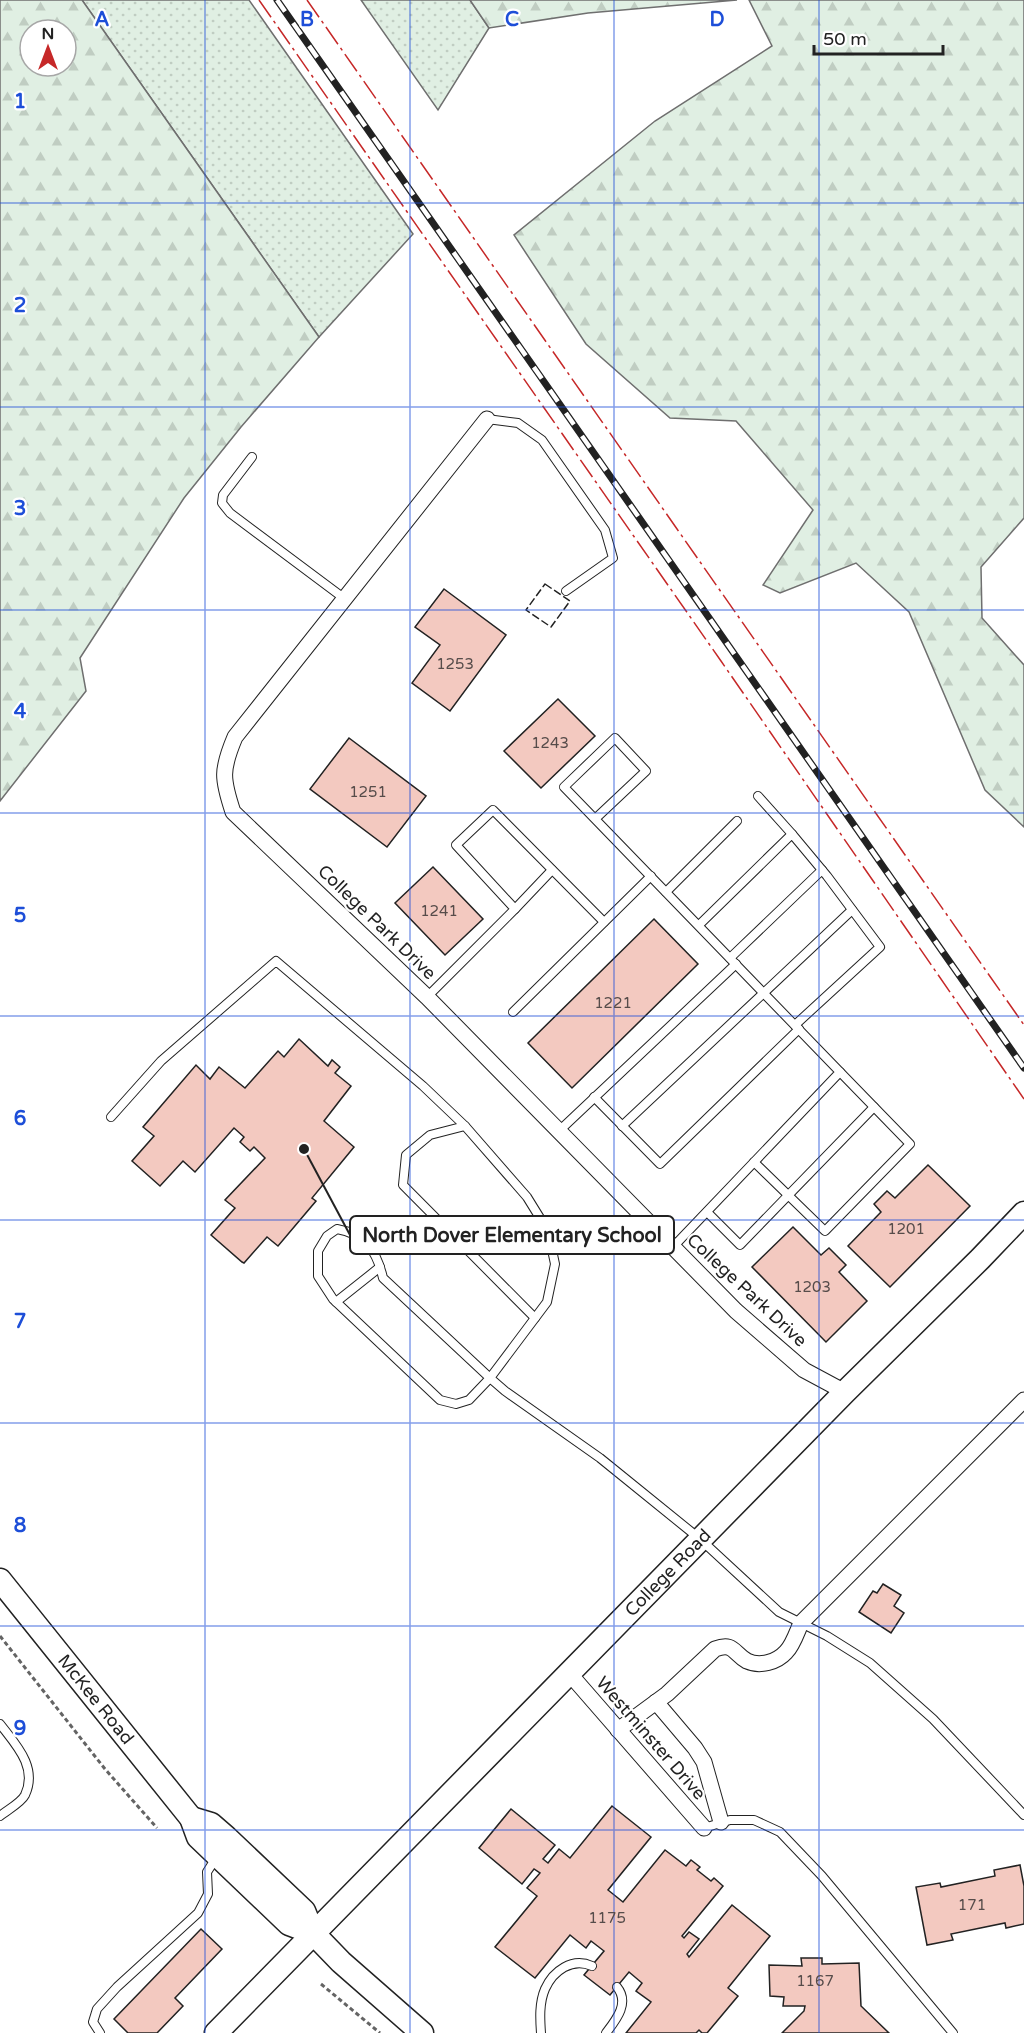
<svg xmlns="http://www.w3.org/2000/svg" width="1024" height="2033" font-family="'Varela Round',sans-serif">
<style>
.grass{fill:url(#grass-dots);stroke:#6f6f6f;stroke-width:1.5}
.forest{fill:url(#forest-firs);stroke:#6f6f6f;stroke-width:1.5;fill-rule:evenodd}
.building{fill:#f3c9c0;stroke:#222;stroke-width:1.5}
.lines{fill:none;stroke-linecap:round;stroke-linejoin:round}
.lane-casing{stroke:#222;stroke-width:10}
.street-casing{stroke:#222;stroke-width:17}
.secondary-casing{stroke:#222;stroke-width:25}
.path{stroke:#646464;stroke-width:3;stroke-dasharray:4.5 3;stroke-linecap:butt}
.lane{stroke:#fff;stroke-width:8}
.street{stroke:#fff;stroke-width:15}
.secondary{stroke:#fff;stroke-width:22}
.rail-casing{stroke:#222;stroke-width:7}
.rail{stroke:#fff;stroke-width:4.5;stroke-dasharray:14;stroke-linecap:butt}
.fence{stroke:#222;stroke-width:1.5;stroke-dasharray:8 3;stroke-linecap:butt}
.power{stroke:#c62828;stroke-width:1.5;stroke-dasharray:21 4.5 3 4.5;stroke-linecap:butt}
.grid{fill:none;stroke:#1d4ed8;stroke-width:1.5;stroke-opacity:0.55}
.labels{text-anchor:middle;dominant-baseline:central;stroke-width:4.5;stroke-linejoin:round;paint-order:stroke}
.number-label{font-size:15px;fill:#564c4a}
.street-label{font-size:18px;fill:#222;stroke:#fff}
.grid-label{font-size:20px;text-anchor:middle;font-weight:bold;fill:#1d4ed8;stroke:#fff;stroke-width:4.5;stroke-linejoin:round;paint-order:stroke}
.leader{fill:none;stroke:#222;stroke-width:2}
.callout-dot{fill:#222;stroke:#fff;stroke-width:2}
.callout{fill:#fff;stroke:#222;stroke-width:2}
.callout-label{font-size:20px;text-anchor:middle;font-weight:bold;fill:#222}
</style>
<defs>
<pattern id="grass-dots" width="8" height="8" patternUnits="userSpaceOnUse" patternTransform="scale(1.5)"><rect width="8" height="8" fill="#e0efe3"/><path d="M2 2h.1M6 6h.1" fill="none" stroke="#c0cdc2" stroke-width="1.8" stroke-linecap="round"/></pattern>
<pattern id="forest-firs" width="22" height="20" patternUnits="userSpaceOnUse" patternTransform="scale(1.5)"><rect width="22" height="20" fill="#e0efe3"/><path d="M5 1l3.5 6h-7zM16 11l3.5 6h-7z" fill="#c0cdc2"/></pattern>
</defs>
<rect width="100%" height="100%" fill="#fff"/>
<g class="grass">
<path d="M82,0H249L413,234L319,337Z"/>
<path d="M361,0H470L489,28L438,110Z"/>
</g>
<g class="forest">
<path d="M0,0H82L319,337L241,427L184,498L80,658L86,691L0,801ZM30,30H66V66H30Z"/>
<path d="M470,0H737L588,13L489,28Z"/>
<path d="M749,0H1024V518L981,567L982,618L1024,665V827L985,790L909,612L856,563L780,593L763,585L813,510L736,421L670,418L586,344L514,235L655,121L772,46Z"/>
</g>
<g class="building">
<path d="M444,589L506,635L450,711L412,683L440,645L415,627Z"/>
<path d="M558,699L595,736L541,788L504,751Z"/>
<path d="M349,738L426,796L387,847L310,789Z"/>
<path d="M433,867L483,919L445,955L395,903Z"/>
<path d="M654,919L698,964L572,1088L528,1043Z"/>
<path d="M299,1039L328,1066L332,1060L340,1067L335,1073L351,1086L324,1121L354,1147L312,1198L316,1201L278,1246L267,1237L244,1263L242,1262L211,1235L235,1208L225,1200L265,1158L254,1147L250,1151L240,1142L244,1137L234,1128L195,1172L183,1161L160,1186L132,1161L154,1136L143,1127L196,1065L210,1079L219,1067L245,1088L278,1051L284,1057Z"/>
<path d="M928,1165L970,1206L890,1287L848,1246L881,1212L874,1204L887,1191L895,1198Z"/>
<path d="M793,1227L821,1255L829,1248L846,1265L839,1272L867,1301L826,1342L752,1267Z"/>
<path d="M883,1584L901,1595L894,1606L904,1613L891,1633L859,1612L873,1591L877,1593Z"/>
<path d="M612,1806L651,1837L608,1890L623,1902L665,1850L686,1866L691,1860L700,1867L697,1870L711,1881L714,1878L723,1886L682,1936L684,1938L689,1932L699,1939L687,1954L689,1957L732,1905L770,1936L728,1988L738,1996L707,2033H702L699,2030L696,2033H626L651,2002L636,1991L642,1983L629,1972L610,1995L584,1975L604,1951L591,1941L586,1948L570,1935L535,1978L495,1947L537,1896L527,1888L540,1873L534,1869L522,1884L479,1848L511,1809L555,1845L543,1859L548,1863L559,1849L570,1858Z"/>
<path d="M1020,1865L1024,1886V1924L1006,1928L1005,1923L951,1934L953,1940L927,1945L916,1887L940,1883L941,1887L995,1876L994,1870Z"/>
<path d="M201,1929L222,1949L175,1998L183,2006L157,2033H128L114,2019Z"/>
<path d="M801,1958H822V1964L859,1963L861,2006L889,2033H782L804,2011L805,2006H783L784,1997L770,1996L769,1965L802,1966Z"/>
</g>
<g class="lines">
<g class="lane-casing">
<g id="lane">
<path d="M487,419L518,423L542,440L605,530L613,558L566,591"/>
<path d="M252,457L223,495L222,503L230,513L345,599"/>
<path d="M758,796L792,834"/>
<path d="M595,819L646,771L615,738L564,787L840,1072L673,1247"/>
<path d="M666,892L737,821"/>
<path d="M515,909L552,870"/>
<path d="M699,925L792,834L827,876L880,947L795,1025"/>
<path d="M730,958L822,870"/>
<path d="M427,997L515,909L456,845L493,810L604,922"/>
<path d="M513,1012L651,876"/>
<path d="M594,1097L660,1164L799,1029"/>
<path d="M111,1117L161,1061L276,961L423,1086L465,1126L527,1197L548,1231L555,1264L547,1302L490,1378L469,1400L456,1404L440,1400L333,1299L318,1276V1251L327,1236L337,1229C366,1234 377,1252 383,1278L490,1378L505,1391L600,1458L700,1539L779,1612L827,1636L870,1663L933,1719L1024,1815"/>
<path d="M465,1126L430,1135L406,1155L403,1185L535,1318"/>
<path d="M622,1126L852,910"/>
<path d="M559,1131L736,964"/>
<path d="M754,1162L825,1231L910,1144L840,1072"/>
<path d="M707,1212L740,1245L874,1107"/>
<path d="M336,1302L380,1267"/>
<path d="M0,1724C16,1745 38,1767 25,1795C21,1803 7,1810 0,1816"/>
<path d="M704,1828L730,1820H754L780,1832L822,1876L953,2033"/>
<path d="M100,2033L93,2022L97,2009L117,1987L198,1913L208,1894L207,1872L216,1858"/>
<path d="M541,2033C540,2019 539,2003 545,1989C553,1971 572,1957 592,1966"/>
<path d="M606,2033C616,2020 630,2003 617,1987"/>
</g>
</g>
<g class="street-casing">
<g id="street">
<path d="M487,419L235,737C221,770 222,779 233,812L427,997L736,1311L804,1370L845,1392"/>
<path d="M569,1673L704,1828"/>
<path d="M656,1702L695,1748L704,1762L721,1822"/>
<path d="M618,1730L667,1694L715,1649C734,1642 733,1653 747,1661C760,1667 777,1662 786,1652C793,1645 797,1632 801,1623L1024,1400"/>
</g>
</g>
<g class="secondary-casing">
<g id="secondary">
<path id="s1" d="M0,1580L191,1818L198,1837L289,1924L313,1933"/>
<path d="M191,1818L211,1824L226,1837L304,1911L313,1933L341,1962L422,2033"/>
<path id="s2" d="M216,2033L845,1392L980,1259L1024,1213"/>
</g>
</g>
<g class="path">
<path d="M0,1636L105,1769L157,1828"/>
<path d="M321,1984L380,2033"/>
</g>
<use href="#lane" class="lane"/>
<use href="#street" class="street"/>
<use href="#secondary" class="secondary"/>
<g class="rail-casing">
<path id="rail" d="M277,0L1024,1068"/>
</g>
<use href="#rail" class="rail"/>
<path class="fence" d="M545,584L570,601L551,627L526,610Z"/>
<g class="power">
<path d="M259,0L721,661L1024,1099"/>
<path d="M307,0L1024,1025"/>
</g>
</g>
<path class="grid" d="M205,0V2033M410,0V2033M614,0V2033M819,0V2033M0,203H1024M0,407H1024M0,610H1024M0,813H1024M0,1016H1024M0,1220H1024M0,1423H1024M0,1626H1024M0,1830H1024"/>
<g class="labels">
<g class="number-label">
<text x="455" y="664">1253</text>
<text x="550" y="743">1243</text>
<text x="368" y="792">1251</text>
<text x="439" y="911">1241</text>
<text x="613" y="1003">1221</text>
<text x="906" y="1229">1201</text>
<text x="812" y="1287">1203</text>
<text x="972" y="1905">171</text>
<text x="607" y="1918">1175</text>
<text x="815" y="1981">1167</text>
</g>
<g class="street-label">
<text transform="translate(377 922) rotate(44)">College Park Drive</text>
<text transform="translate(747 1290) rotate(43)">College Park Drive</text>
<text stroke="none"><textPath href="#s2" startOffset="645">College Road</textPath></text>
<text stroke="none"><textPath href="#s1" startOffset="153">McKee Road</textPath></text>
<text transform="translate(651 1738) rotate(49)">Westminster Drive</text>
</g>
</g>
<g class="grid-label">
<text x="102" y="26">A</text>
<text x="307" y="26">B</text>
<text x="512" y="26">C</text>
<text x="717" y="26">D</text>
<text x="20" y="108">1</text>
<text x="20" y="312">2</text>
<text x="20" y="515">3</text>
<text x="20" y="718">4</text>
<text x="20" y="922">5</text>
<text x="20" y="1125">6</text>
<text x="20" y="1328">7</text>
<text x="20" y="1532">8</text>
<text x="20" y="1735">9</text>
</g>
<path class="leader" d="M304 1149L350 1235"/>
<circle class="callout-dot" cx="304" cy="1149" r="6"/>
<rect class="callout" x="350" y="1216" width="324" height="38" rx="6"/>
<g class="callout-label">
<text x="512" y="1242">North Dover Elementary School</text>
</g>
<g transform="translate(48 48)"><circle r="28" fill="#ffffff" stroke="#a7a7a7" stroke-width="1.5"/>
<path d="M0-4.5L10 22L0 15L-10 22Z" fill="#c62828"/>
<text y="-9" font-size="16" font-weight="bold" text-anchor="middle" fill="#222222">N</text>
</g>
<path d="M814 45v9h129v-9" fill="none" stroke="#222222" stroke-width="3"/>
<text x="823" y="45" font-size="18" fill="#222222" stroke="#ffffff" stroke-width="4.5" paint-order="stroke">50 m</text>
</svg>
